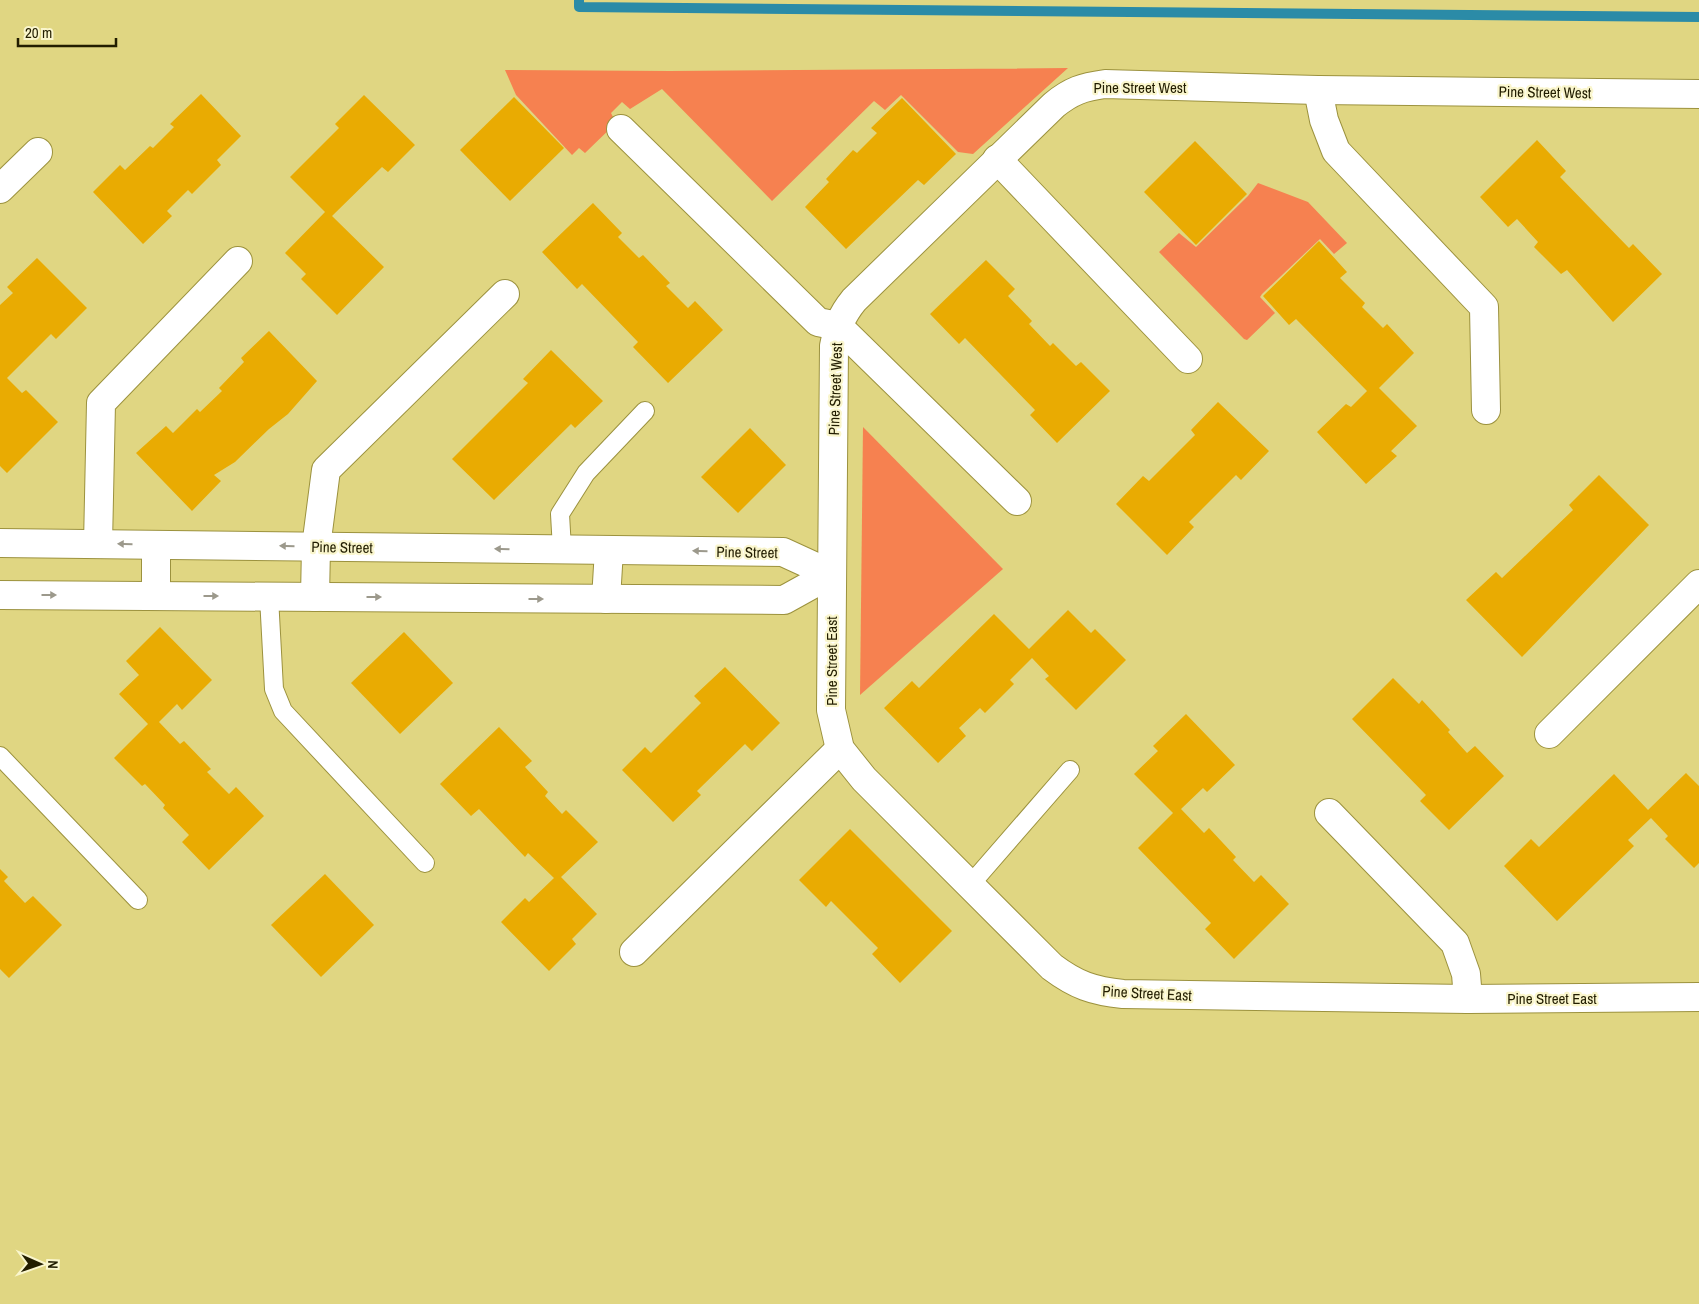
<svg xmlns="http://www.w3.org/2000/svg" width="1699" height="1304" font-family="'Archivo Narrow',sans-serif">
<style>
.green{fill:#f68150}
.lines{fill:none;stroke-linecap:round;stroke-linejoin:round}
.stream{stroke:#2b8ba7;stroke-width:10}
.building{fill:#e9ab02}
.service-casing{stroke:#9c923e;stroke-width:20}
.minor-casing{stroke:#9c923e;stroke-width:30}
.service{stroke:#fff;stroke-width:18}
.minor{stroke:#fff;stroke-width:28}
.oneway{fill:#9c998c}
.labels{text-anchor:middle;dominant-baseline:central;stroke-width:4.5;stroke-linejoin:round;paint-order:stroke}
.street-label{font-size:15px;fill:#221d00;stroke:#faf6cd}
</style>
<rect width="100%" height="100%" fill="#e0d682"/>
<g class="green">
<path d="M1068,68L973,154L958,152L901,95L885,110L874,101L772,201L662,89L630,109L622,102L611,113L616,123L585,153L579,148L572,155L516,95L505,70L670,71Z"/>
<path d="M1258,183L1308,202L1347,243L1334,254L1320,239L1262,294L1260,297L1275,313L1247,340L1244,339L1159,252L1179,233L1196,247L1248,196Z"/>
<path d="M863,427L1003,569L860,695Z"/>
</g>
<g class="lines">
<path class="stream" d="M579,0V7L1699,17"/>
</g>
<g class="building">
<path d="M201,94L241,136L217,160L221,165L192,194L188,190L167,211L172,216L143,244L93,192L120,165L125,170L150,146L153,148L174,127L170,124Z"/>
<path d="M364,95L415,145L388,172L382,167L332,216L384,267L337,315L301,279L306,274L285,253L325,212L290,177L339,128L335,124Z"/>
<path d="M514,97L564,148L510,201L460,150Z"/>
<path d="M902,98L956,154L924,185L918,180L846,249L805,207L829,182L826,179L853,150L857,153L877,133L871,128Z"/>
<path d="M1537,140L1566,171L1560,177L1629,248L1633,244L1662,274L1613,322L1567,270L1561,274L1534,247L1538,242L1517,219L1508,227L1480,197Z"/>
<path d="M1195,141L1247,194L1196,245L1144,192Z"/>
<path d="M593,203L622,233L618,237L639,258L643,255L670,283L666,286L688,308L695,301L723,330L668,383L633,347L638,342L582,284L577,289L542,252Z"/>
<path d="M1319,241L1347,272L1340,278L1365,303L1362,307L1383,328L1387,324L1414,353L1379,388L1417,426L1391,451L1397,456L1366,484L1317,432L1346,404L1351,407L1367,391L1296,319L1289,325L1263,296Z"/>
<path d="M37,258L87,308L56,339L51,334L7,378L22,393L26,390L58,422L7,473L0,466V305L13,293L7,287Z"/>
<path d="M986,260L1015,289L1008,296L1032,321L1029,324L1050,346L1053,343L1076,366L1081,362L1110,391L1057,443L1030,415L1035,410L965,338L959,344L930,314Z"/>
<path d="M269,331L317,381L288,414L269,429L235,462L214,475L221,481L192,511L136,453L166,426L173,433L197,409L200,412L222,391L219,388L244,362L241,358Z"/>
<path d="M551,350L603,401L575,428L571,424L494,500L452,459L528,383L523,379Z"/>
<path d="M1218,402L1269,451L1241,480L1236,475L1189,522L1194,527L1167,555L1116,504L1143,476L1149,481L1195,435L1191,430Z"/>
<path d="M750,428L786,465L738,513L701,477Z"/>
<path d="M1599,475L1649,525L1522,657L1466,600L1496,572L1502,578L1573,510L1569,505Z"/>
<path d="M1068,610L1091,633L1095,629L1126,660L1076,710L1045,679L1049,676L1032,658L1010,680L1014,684L985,713L980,708L959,728L966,736L938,763L884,708L912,681L919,688L994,614L1029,649Z"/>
<path d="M160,627L212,680L182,710L177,704L159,722L180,744L184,741L211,769L207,772L229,794L236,787L264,816L209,870L182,842L189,835L163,808L165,805L145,784L142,786L114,758L148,724L119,694L139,675L126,661Z"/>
<path d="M404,632L453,683L400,734L351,683Z"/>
<path d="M725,667L780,723L752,751L745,744L697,791L701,795L673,822L622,770L645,747L651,753L701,703L694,696Z"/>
<path d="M1393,678L1419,704L1422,700L1450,730L1448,732L1467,753L1475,746L1504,776L1449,830L1420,801L1426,795L1352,719Z"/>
<path d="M1186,714L1235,765L1207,792L1203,788L1181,809L1204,833L1209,828L1236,857L1233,860L1254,882L1261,875L1289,904L1234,959L1205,929L1211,923L1138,848L1173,813L1134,774L1158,751L1153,746Z"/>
<path d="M499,727L532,761L525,767L548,792L545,796L562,814L566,810L598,842L561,877L597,914L572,939L576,944L549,971L501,922L525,898L529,902L554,878L528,853L525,857L479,809L471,816L440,784Z"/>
<path d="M1686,773L1699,786V863L1694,868L1665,839L1668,836L1651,818L1628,840L1634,846L1557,921L1504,866L1531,839L1539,847L1614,774L1648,810Z"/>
<path d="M850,829L952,931L900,983L872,954L878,948L831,901L826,907L799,880Z"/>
<path d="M0,869L8,877L4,881L25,903L33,896L62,925L9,978L0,969Z"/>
<path d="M325,874L374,925L321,977L271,925Z"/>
</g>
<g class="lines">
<g class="service-casing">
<g id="service">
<path d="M562,549L560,514L586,473L645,411"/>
<path d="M269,597L274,689L283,711L425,863"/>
<path d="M0,756L138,900"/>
<path d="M970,885L1070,770"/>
</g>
</g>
<g class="minor-casing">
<g id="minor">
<path d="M1318,90L1324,120L1336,151L1484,307L1486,410"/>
<path d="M1699,94L1318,90L1105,84C1083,87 1071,91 1054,105L854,300C841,316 838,326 834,346L831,710L840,749L864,779L1052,967C1076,985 1093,991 1123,994L1468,999L1699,997"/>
<path d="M621,129L818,322L838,326L1017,501"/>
<path d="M997,159L1188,359"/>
<path d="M0,189L38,152"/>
<path d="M0,543L783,552L831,574"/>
<path d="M98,544L101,403L238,261"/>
<path d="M0,595L784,600L831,574"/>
<path d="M156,596V545"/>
<path d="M315,597L316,547L326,470L505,294"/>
<path d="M606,599L609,550"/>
<path d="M1549,734L1699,584"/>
<path d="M1329,813L1455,943L1466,974L1468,999"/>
<path d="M634,952L840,749"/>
</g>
</g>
<use href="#service" class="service"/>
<use href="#minor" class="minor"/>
</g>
<defs><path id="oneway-solid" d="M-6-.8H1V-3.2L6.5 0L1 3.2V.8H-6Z" transform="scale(1.25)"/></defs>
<g class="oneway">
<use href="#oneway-solid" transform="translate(125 544) rotate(-179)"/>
<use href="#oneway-solid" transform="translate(287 546) rotate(-179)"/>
<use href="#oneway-solid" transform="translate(502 549) rotate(-179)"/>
<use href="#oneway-solid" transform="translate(700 551) rotate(-179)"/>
<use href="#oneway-solid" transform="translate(49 595)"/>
<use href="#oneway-solid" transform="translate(211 596)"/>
<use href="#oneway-solid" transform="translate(374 597)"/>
<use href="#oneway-solid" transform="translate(536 599)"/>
</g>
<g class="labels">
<g class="street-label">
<text x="1140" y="87">Pine Street West</text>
<text transform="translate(1545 92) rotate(1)">Pine Street West</text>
<text transform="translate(835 389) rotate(-88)">Pine Street West</text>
<text transform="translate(342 547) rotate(1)">Pine Street</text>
<text transform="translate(747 552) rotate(1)">Pine Street</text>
<text transform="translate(831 661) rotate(-90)">Pine Street East</text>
<text transform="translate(1147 993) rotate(3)">Pine Street East</text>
<text x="1552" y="998">Pine Street East</text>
</g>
</g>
<g transform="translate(40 1264) rotate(92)" stroke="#faf6cd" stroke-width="4" paint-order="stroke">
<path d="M0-4L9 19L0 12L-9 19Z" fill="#221d00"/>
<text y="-8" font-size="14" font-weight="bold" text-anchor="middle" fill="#221d00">N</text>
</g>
<path d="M18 38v8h98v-8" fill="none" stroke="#221d00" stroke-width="2.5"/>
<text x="25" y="38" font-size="15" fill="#221d00" stroke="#faf6cd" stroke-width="4" paint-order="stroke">20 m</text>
</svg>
